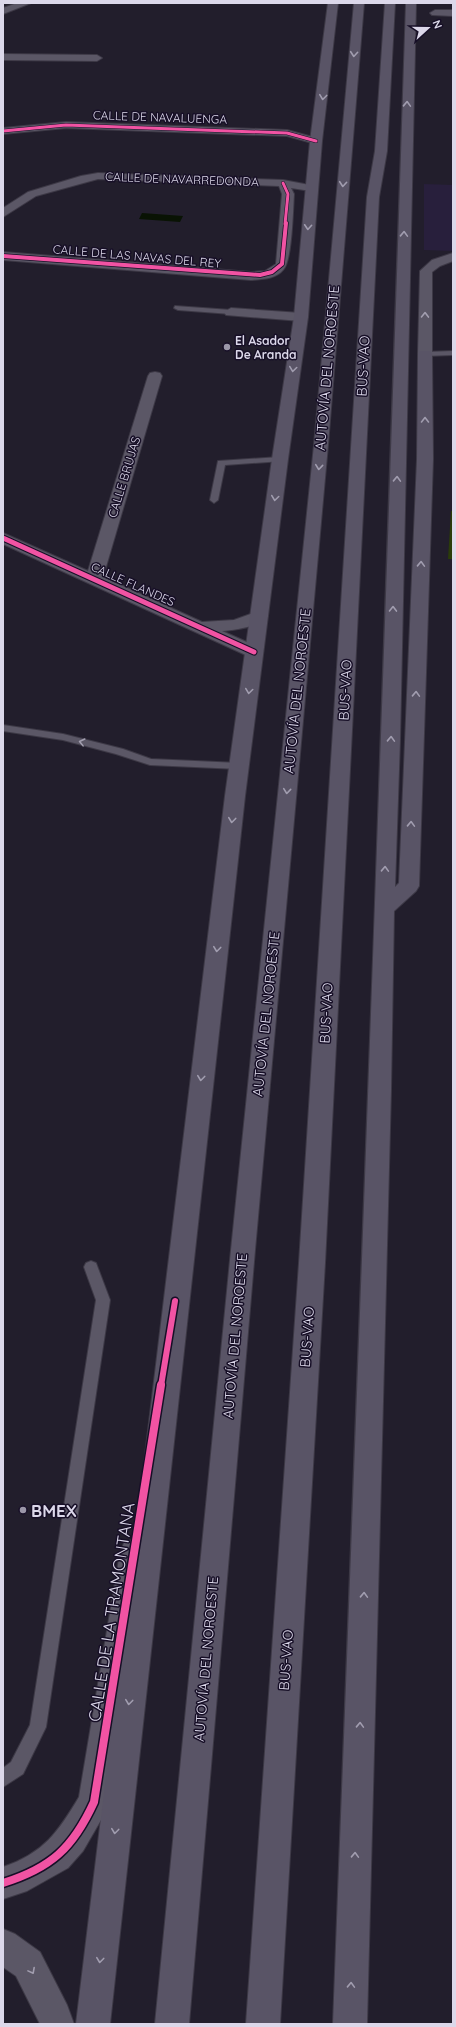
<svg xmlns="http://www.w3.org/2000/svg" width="456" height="2027" font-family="Quicksand,sans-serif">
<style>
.built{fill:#281f3c}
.green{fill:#2b3c0a}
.water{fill:#091304}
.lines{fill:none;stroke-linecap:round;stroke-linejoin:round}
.lane-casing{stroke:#3d3946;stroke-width:2}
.street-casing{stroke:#3d3946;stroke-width:2}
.highway-casing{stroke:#3d3946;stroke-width:2}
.lane{fill:#5b5766;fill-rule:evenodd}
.street{fill:#5b5766;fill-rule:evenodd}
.highway{fill:#595466;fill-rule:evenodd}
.cycleway-far4-casing{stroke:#170f27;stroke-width:4}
.cycleway-far3-casing{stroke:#170f27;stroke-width:5.5}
.cycleway-far2-casing{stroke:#170f27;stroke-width:7}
.cycleway-far1-casing{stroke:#170f27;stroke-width:9}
.cycleway-casing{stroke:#170f27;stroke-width:11}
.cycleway-far4{stroke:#f153a3;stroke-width:3}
.cycleway-far3{stroke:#f153a3;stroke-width:4}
.cycleway-far2{stroke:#f153a3;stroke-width:5}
.cycleway-far1{stroke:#f153a3;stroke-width:6}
.cycleway{stroke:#f153a3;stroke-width:8}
.oneway{stroke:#a19daf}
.oneway2{stroke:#a29eaf}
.poi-dot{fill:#9b97a8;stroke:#170f27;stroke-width:1.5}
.labels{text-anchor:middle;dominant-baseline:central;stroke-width:3;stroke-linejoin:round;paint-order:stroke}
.far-street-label{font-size:12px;fill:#dcd8ea;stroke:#170f27}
.far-poi-label{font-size:12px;font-weight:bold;fill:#dcd8ea;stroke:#170f27;text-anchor:start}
.street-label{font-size:14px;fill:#dcd8ea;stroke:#170f27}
.near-poi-label{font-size:17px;font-weight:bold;fill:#dcd8ea;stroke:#170f27;text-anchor:start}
.near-street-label{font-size:17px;fill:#dcd8ea;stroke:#170f27}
</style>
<rect width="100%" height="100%" fill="#221e2c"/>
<path class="built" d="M424,184L453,185V251L424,250Z"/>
<path class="green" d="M451,511H453V559H448Z"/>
<path class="water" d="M142,213L183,216L180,222L139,219Z"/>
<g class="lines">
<g class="lane-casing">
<g id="lane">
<path d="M175,306L231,310L235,312L231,314L178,310L174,308Z"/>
<path d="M453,351V355L425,356L421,354L425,352Z"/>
<path d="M280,457H283V461L225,465L218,500L214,503L210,500L218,461Z"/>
<path d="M3,725L63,734L123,749L151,759L239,763L244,766L239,769L150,765L116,754L63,740L3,731Z"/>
<path d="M91,1261L96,1263L110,1300L46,1727L23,1774L3,1787V1768L11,1762L30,1725L96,1300L84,1267L86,1263Z"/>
</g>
</g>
<g class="street-casing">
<g id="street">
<path d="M17,3H31L3,14V8Z"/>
<path d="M435,10H453V16L432,15L430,13Z"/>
<path d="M3,54L97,55L102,58L97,61L3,60Z"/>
<path d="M66,122L287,130L320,139L322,141L316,144L287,136L66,128L3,134V128Z"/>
<path d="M98,173L283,180L315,186L317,188L311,191L291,188L294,194C293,209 292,262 283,270C276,279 262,279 251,280L3,260V252L251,272L265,271L276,264L282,194L279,186L98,179L36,196L3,217V208L28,192L81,176Z"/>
<path d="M453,253V261L440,266L432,272V354L430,357H420L418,354L420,271L432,260Z"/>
<path d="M231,308L301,313L308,317L301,321L226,315L224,312Z"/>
<path d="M155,372L160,373L162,376L103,577L202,622L234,620L259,611L265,612L268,616C260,627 235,630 222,631L260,648L263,652L260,656L254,657L248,656L3,544V533L88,571L148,376L150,373Z"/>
<path d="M134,1539L144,1543L148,1553L110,1802L105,1813L83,1851L68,1868L27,1891L3,1899V1867C44,1853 58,1832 79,1797L120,1553L124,1543Z"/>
<path d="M3,1929L15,1934L40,1952L67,2005L74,2024H40L16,1976L3,1967Z"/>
</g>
</g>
<g class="highway-casing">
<g id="highway">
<path d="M328,3H338L322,141L308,317L288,459L245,796L110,2024H76L225,796L272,459L294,317L310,141Z"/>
<path d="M354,3H364L328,445L255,1250L189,2024H155L231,1250L314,445Z"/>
<path d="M385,3H395L387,151L379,197L325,1263L280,2024H246L299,1263L367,197L375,151Z"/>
<path d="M406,3H416L400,740L395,887L399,883L417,459L418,354L420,351H430L432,354L433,459L419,886L416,891L394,911L391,1090L367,2024H333C359,1350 384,677 406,3Z"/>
</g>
</g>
<use href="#lane" class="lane"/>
<use href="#street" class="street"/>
<use href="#highway" class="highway"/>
<g class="cycleway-far4-casing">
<g id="cycleway-far4">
<path d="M3,131L66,125L287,133L316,141"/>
<path d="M283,183L288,194L285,224"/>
</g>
</g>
<g class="cycleway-far3-casing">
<path id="cycleway-far3" d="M3,256L260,275L272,272L282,264L286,223"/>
</g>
<g class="cycleway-far2-casing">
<path id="cycleway-far2" d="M3,538L254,652"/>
</g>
<g class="cycleway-far1-casing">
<path id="cycleway-far1" d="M161,1386L175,1301"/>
</g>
<g class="cycleway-casing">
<path id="cycleway" d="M3,1883C51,1868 73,1848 94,1802L161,1385"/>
</g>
<use href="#cycleway-far4" class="cycleway-far4"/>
<use href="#cycleway-far3" class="cycleway-far3"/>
<use href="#cycleway-far2" class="cycleway-far2"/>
<use href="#cycleway-far1" class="cycleway-far1"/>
<use href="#cycleway" class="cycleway"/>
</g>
<defs><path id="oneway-chevron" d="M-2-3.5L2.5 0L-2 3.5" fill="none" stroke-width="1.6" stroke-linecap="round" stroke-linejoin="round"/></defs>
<g class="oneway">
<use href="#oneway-chevron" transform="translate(354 54) rotate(95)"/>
<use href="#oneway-chevron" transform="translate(323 97) rotate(97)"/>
<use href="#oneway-chevron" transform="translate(407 104) rotate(-88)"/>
<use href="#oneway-chevron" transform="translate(343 184) rotate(95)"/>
<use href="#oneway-chevron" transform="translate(308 227) rotate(94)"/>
<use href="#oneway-chevron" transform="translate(404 234) rotate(-88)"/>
<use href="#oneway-chevron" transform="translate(293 369) rotate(98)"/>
<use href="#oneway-chevron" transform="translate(425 420) rotate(-90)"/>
<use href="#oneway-chevron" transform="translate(319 467) rotate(96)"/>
<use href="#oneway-chevron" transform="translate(397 479) rotate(-88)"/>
<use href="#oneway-chevron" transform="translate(275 498) rotate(98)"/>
<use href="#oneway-chevron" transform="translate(421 564) rotate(-88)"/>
<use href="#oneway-chevron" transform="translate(393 609) rotate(-89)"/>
<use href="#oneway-chevron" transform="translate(249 691) rotate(98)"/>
<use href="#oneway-chevron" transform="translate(416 694) rotate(-88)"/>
<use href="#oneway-chevron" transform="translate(391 739) rotate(-88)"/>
<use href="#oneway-chevron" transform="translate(287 791) rotate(96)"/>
<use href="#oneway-chevron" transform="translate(232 820) rotate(97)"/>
<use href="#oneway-chevron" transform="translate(411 824) rotate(-88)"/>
<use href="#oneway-chevron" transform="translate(385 869) rotate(-88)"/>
<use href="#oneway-chevron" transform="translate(217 949) rotate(97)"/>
<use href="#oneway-chevron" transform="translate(201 1078) rotate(97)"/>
<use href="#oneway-chevron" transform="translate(364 1595) rotate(-88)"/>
<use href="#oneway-chevron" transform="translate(129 1702) rotate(97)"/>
<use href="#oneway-chevron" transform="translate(360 1725) rotate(-88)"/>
<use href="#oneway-chevron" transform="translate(115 1831) rotate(97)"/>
<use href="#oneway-chevron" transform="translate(355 1855) rotate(-88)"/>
<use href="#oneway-chevron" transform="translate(100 1960) rotate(97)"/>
<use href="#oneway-chevron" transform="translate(351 1985) rotate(-88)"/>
</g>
<g class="oneway2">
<use href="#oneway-chevron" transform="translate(425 315) rotate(-89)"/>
<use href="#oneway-chevron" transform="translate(82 742) rotate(-166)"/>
<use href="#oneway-chevron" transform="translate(32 1971) rotate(62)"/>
</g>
<g class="poi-dot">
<circle cx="227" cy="347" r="4"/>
<circle cx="23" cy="1510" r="4"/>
</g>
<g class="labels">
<g class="far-street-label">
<text transform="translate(160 117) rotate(2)">CALLE DE NAVALUENGA</text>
<text transform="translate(182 179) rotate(2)">CALLE DE NAVARREDONDA</text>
<text transform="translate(137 256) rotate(5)">CALLE DE LAS NAVAS DEL REY</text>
<text transform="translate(124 477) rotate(-73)">CALLE BRUJAS</text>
<text transform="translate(133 584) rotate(24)">CALLE FLANDES</text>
</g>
<g class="far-poi-label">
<text x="235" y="340">El Asador<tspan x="235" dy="14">De Aranda</tspan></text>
</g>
<g class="street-label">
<text transform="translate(363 366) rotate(-87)">BUS-VAO</text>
<text transform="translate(327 368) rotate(-85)">AUTOVÍA DEL NOROESTE</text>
<text transform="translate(345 690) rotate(-87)">BUS-VAO</text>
<text transform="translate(297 691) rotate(-84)">AUTOVÍA DEL NOROESTE</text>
<text transform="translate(326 1013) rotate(-87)">BUS-VAO</text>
<text transform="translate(266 1014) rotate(-84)">AUTOVÍA DEL NOROESTE</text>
<text transform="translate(235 1336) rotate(-85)">AUTOVÍA DEL NOROESTE</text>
<text transform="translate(307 1337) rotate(-86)">BUS-VAO</text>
<text transform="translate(206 1659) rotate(-85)">AUTOVÍA DEL NOROESTE</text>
<text transform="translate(286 1660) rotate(-86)">BUS-VAO</text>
</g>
<g class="near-poi-label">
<text x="31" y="1510">BMEX</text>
</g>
<g class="near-street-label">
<text transform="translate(111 1612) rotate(-81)">CALLE DE LA TRAMONTANA</text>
</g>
</g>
<rect width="456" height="2027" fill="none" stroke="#dcd8ea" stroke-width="8"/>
<g transform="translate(428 28) rotate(69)" stroke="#170f27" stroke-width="3" paint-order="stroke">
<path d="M0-3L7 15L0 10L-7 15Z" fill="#dcd8ea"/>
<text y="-6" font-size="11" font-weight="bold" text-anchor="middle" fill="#dcd8ea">N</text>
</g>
</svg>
